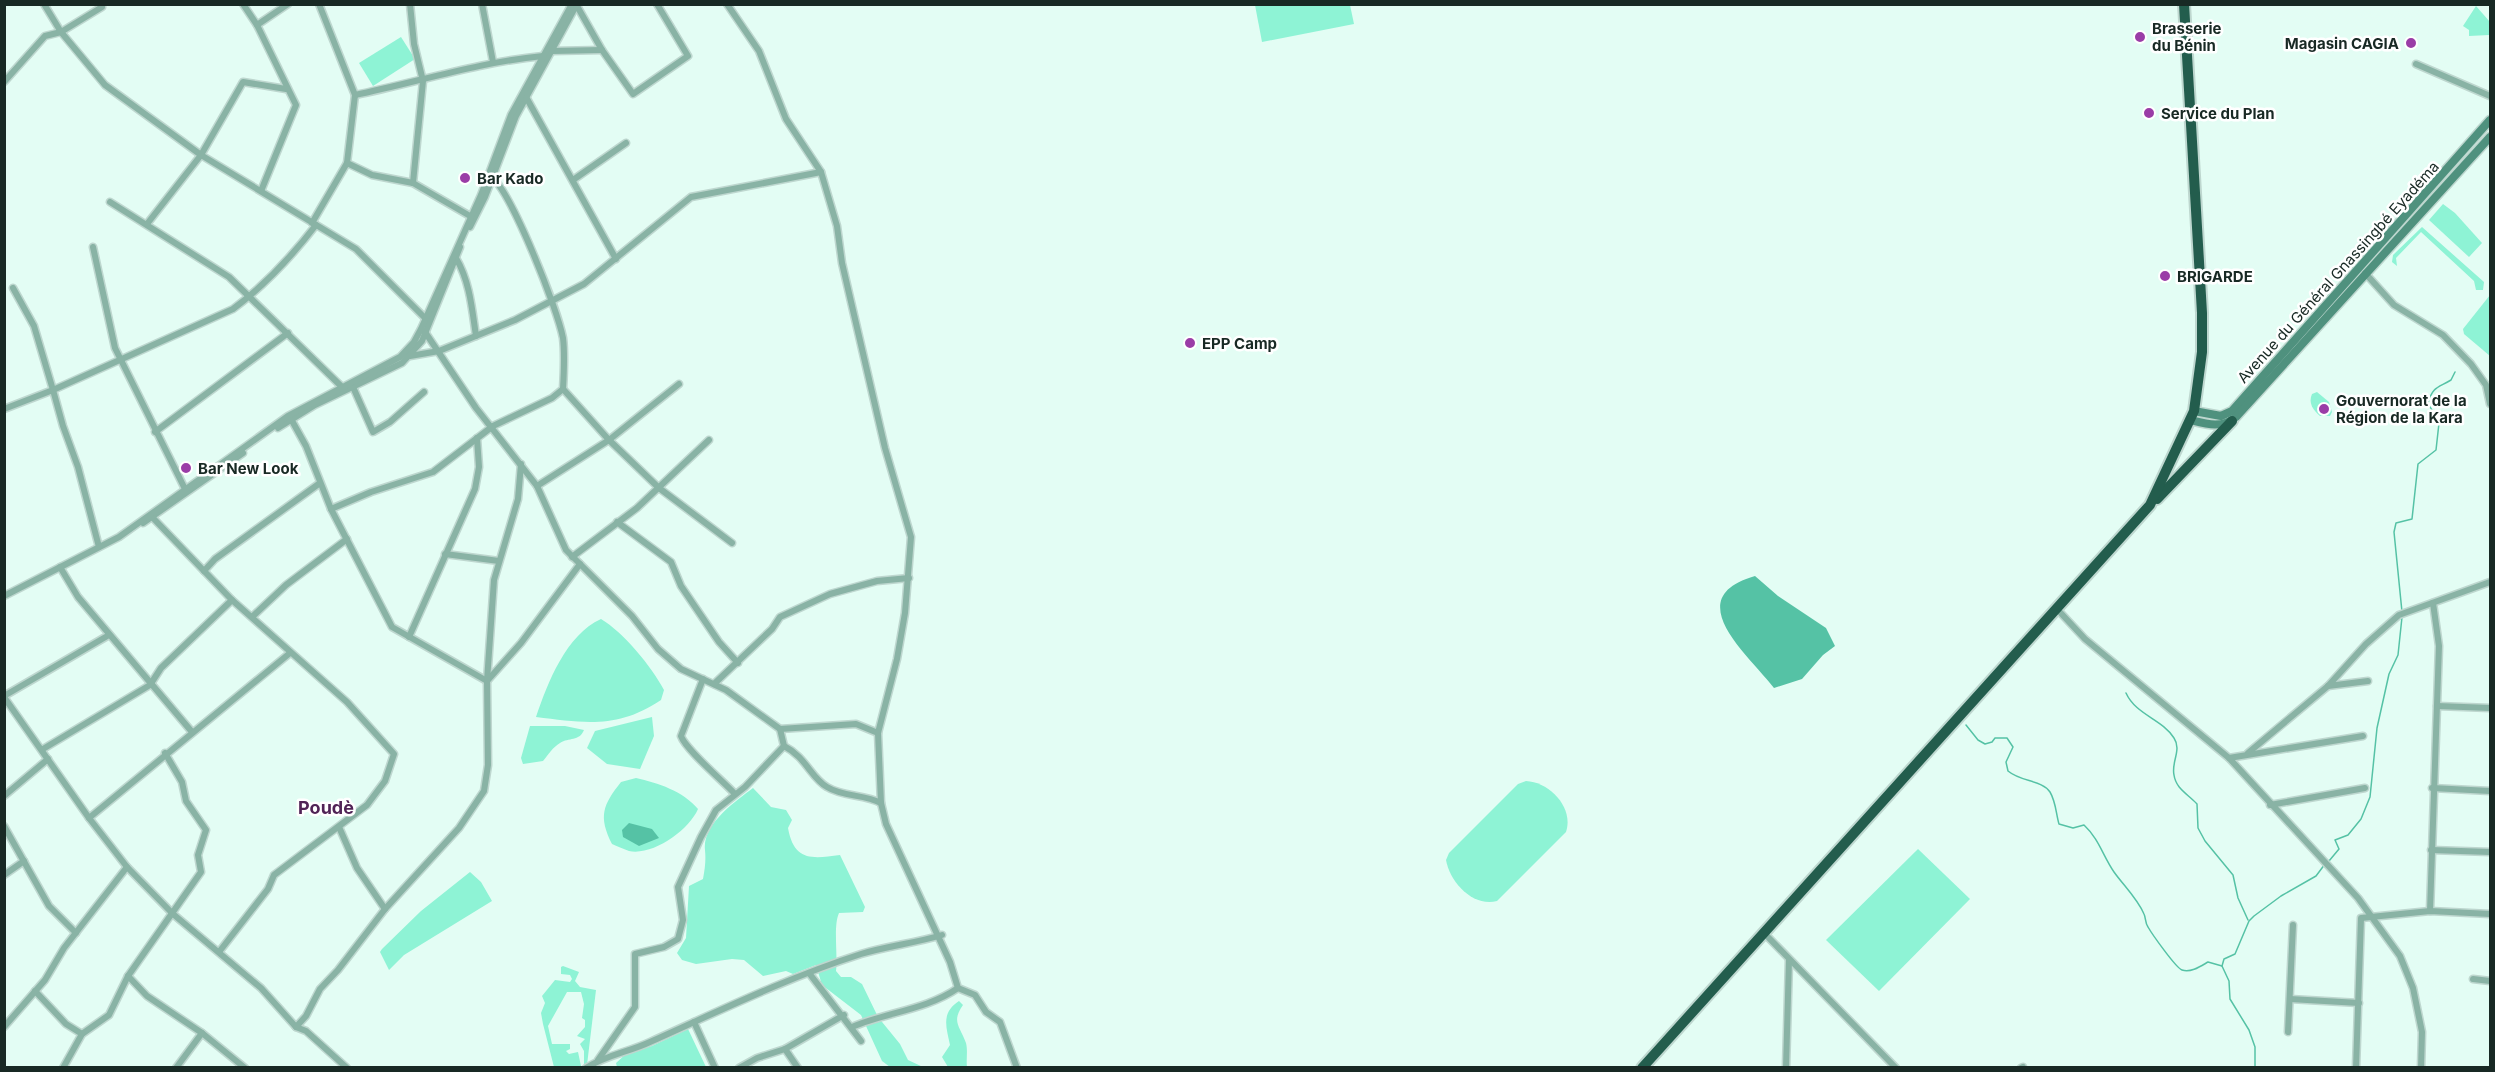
<svg xmlns="http://www.w3.org/2000/svg" width="2495" height="1072" font-family="Inter,sans-serif">
<style>
.green{fill:#8ef3d5}
.water{fill:#55c2a5}
.lines{fill:none;stroke-linecap:round;stroke-linejoin:round}
.stream{stroke:#55c2a5;stroke-width:1.5}
.street-casing{stroke:#bed7cf;stroke-width:9}
.secondary-casing{stroke:#bed7cf;stroke-width:11}
.highway-casing{stroke:#bed7cf;stroke-width:14}
.street{stroke:#89b3a5;stroke-width:6}
.secondary{stroke:#4f917e;stroke-width:8}
.highway{stroke:#235d4d;stroke-width:10}
.poi-dot{fill:#9a3da7;stroke:#fff;stroke-width:2}
.labels{text-anchor:middle;dominant-baseline:central;stroke-width:5;stroke-linejoin:round;paint-order:stroke}
.poi-label{font-size:15px;font-weight:bold;fill:#182924;stroke:#fff;text-anchor:start}
.street-label{font-size:15px;fill:#182924;stroke:#fff}
.quarter-label{font-size:18px;font-weight:bold;fill:#502356;stroke:#fff}
</style>
<rect width="100%" height="100%" fill="#e3fdf4"/>
<g class="green">
<path d="M1255,5H1350L1354,24L1262,42Z"/>
<path d="M2476,6L2490,22L2489,35L2469,36V30L2463,26Z"/>
<path d="M401,37L415,59L373,86L359,63Z"/>
<path d="M2443,204L2455,213L2482,243L2469,257L2429,220Z"/>
<path d="M2422,227L2484,282L2483,290H2476L2474,281L2421,232L2396,258L2397,266L2392,262L2393,255Z"/>
<path d="M2490,295V356L2464,334L2463,329Z"/>
<path d="M2317,392L2329,402L2332,412L2330,416H2320C2313,410 2308,403 2312,394Z"/>
<path d="M601,619C623,632 652,667 664,690L661,700C618,729 585,723 536,717C548,682 566,635 601,619Z"/>
<path d="M652,717L654,736L640,769L607,764L587,748L595,731Z"/>
<path d="M530,726H565L584,730C579,742 569,737 560,743C553,747 548,755 543,761L523,764L521,758Z"/>
<path d="M636,778C658,783 683,791 698,809C689,830 653,856 629,851C623,849 617,846 612,844C598,816 603,805 621,782Z"/>
<path d="M1526,781C1550,782 1574,808 1566,832L1497,901C1472,907 1450,882 1446,860L1449,853L1518,784Z"/>
<path d="M753,788L771,807L786,810L792,820L788,828C794,861 811,859 840,855L865,907L863,912L839,913C833,926 838,955 836,971L841,977H851L862,984L878,1017L900,1044L908,1060L923,1067H890L882,1061L861,1015L822,985L816,965L793,974L786,971L763,976L744,960L732,959L696,964L682,960L677,953L686,938L689,886L703,879C705,868 706,860 705,850C702,824 736,801 753,788Z"/>
<path d="M1918,849L1970,899L1879,991L1826,940Z"/>
<path d="M470,872L481,882L492,901L404,955L389,970L380,952L382,949L421,911Z"/>
<path d="M563,966L579,972L575,981L580,987L596,990L587,1065H584V1051L580,1044L585,1039L577,1036L585,1027V1020L582,1018L584,1004L581,992H567L548,1026L552,1044H570V1049L566,1051L569,1054L578,1052L581,1066L554,1067L543,1024L541,1013L545,1003L542,996L555,980L570,982L572,979L570,975L561,974V967Z"/>
<path d="M959,1001L963,1005C951,1022 960,1026 966,1043C968,1051 966,1060 967,1067H948L942,1057L950,1045C946,1026 941,1013 959,1001Z"/>
<path d="M688,1029L706,1067H617L616,1063L626,1054L652,1046Z"/>
</g>
<g class="water">
<path d="M1755,576L1778,596L1826,628L1835,646L1823,655L1802,679L1774,688C1749,655 1678,598 1755,576Z"/>
<path d="M629,823L652,829L659,838L639,846L623,837L622,830Z"/>
</g>
<g class="lines">
<g class="stream">
<path d="M2402,612L2394,532L2396,523L2412,519L2418,464L2436,450L2439,423L2428,403C2433,386 2438,388 2451,380L2455,372"/>
<path d="M2126,693C2136,715 2162,719 2174,738C2182,750 2171,762 2174,775C2176,789 2188,794 2197,804L2198,828L2205,841L2233,875L2238,898L2248,920"/>
<path d="M1966,725L1978,740L1985,744L1992,742L1995,738H2007L2013,747L2006,762L2008,771C2021,782 2042,780 2050,792C2056,802 2056,814 2059,824L2073,828L2084,825C2099,839 2103,856 2114,872C2124,886 2137,898 2144,914C2146,918 2145,923 2148,927C2152,934 2176,968 2182,970C2191,973 2201,966 2208,962L2222,966L2229,981L2230,999L2249,1030L2255,1047V1068"/>
<path d="M2329,861L2339,849L2335,840L2348,835L2361,819L2370,797L2377,728L2389,674L2398,655L2402,617"/>
<path d="M2222,966L2224,959L2235,954L2249,921L2254,916L2281,896L2316,876L2325,864"/>
</g>
<g class="street-casing">
<g id="street">
<path d="M44,4L61,32L105,85L201,155L356,249L425,318"/>
<path d="M243,4L257,25L296,105L261,191"/>
<path d="M410,4L414,44L423,81L413,183"/>
<path d="M482,4L493,62"/>
<path d="M727,4L759,51L786,119L821,172L837,226L842,263L885,448L911,537L905,613L897,659L878,733L881,803L886,824L950,962L958,988L975,995L986,1012L1000,1022L1017,1068"/>
<path d="M577,6L602,50L633,94L688,56L657,4"/>
<path d="M257,25L288,4"/>
<path d="M552,51L602,50"/>
<path d="M2416,64L2490,96"/>
<path d="M4,82L45,36L61,32L102,7L101,4"/>
<path d="M355,95C418,82 479,62 543,56"/>
<path d="M526,97L616,259"/>
<path d="M347,163L372,175L413,183L470,216"/>
<path d="M573,180L626,143"/>
<path d="M110,202L229,277L341,386"/>
<path d="M312,223L347,163L355,95L319,4"/>
<path d="M147,224L201,155L243,82L286,89"/>
<path d="M470,227L485,197L516,116L577,4"/>
<path d="M93,247L115,348L185,489"/>
<path d="M456,258C470,282 472,309 476,336"/>
<path d="M2365,273L2394,305L2443,335L2471,364L2486,385L2490,404"/>
<path d="M425,332L476,408L537,486L566,550L632,616L658,649L681,669L726,690L780,729L856,724L878,733"/>
<path d="M410,356L439,351L515,320L584,284L691,197L821,172"/>
<path d="M353,387L373,432L390,422L424,392"/>
<path d="M563,389L609,440L659,488L732,543"/>
<path d="M4,409L53,390L34,326L13,288"/>
<path d="M291,419L306,446L331,509L392,627L487,681L521,643L580,564"/>
<path d="M278,428L315,405L402,363L422,341L460,247"/>
<path d="M155,432L288,333"/>
<path d="M537,486L609,440L679,384"/>
<path d="M331,509L371,492L433,472L493,426L552,398L563,389C564,372 565,354 563,338C557,308 513,196 492,177"/>
<path d="M153,518L232,600L347,702L394,754L385,781L367,805L274,875L268,889L219,952"/>
<path d="M617,522L671,562L681,586L719,642L738,663"/>
<path d="M143,523L243,453"/>
<path d="M99,547L78,467L63,426L53,390L233,309C264,286 292,256 316,225"/>
<path d="M445,554L499,561"/>
<path d="M572,557L637,508L709,440"/>
<path d="M60,567L78,597L192,732"/>
<path d="M204,571L215,559L320,483"/>
<path d="M4,596L119,537L288,416L400,357L414,342L421,329L481,195L511,115L572,4"/>
<path d="M2057,609L2085,639L2229,758L2358,898L2400,956L2413,988L2422,1032L2421,1068"/>
<path d="M252,617L286,585L347,539"/>
<path d="M409,637L475,489L479,467L477,438"/>
<path d="M703,679L681,736C686,750 722,780 735,794"/>
<path d="M714,684L772,629L780,617L830,594L877,581L909,578"/>
<path d="M2328,686L2368,681"/>
<path d="M4,696L109,635"/>
<path d="M4,697L89,818L127,867L173,914L261,988L296,1027L306,1031L347,1068"/>
<path d="M2437,706L2490,708"/>
<path d="M780,729L784,746C806,757 811,778 827,787C843,797 864,794 881,803"/>
<path d="M43,749L150,685L161,668L232,600"/>
<path d="M2248,753L2328,686L2366,644L2399,615L2490,582"/>
<path d="M2229,758L2363,736"/>
<path d="M2432,788L2490,791"/>
<path d="M4,796L48,759"/>
<path d="M2270,805L2365,788"/>
<path d="M89,818L290,653"/>
<path d="M4,826L49,906L76,933"/>
<path d="M339,827L357,868L385,909"/>
<path d="M2431,850L2490,852"/>
<path d="M4,875L24,861"/>
<path d="M2430,911L2439,646L2433,603"/>
<path d="M1765,934L1896,1068"/>
<path d="M809,973L861,1041"/>
<path d="M128,976L147,996L202,1033L245,1068"/>
<path d="M2473,979L2490,981"/>
<path d="M35,991L66,1024L82,1034"/>
<path d="M2290,999L2359,1003"/>
<path d="M694,1022L715,1068"/>
<path d="M4,1027L45,980L64,948L127,867"/>
<path d="M296,1027L306,1016L320,989L338,970L385,909L459,828L484,791L488,765L487,681L494,580L518,499L521,464"/>
<path d="M852,1027C887,1012 926,1010 958,988"/>
<path d="M2288,1032L2293,925"/>
<path d="M785,1049L798,1068"/>
<path d="M598,1060L635,1007V954L664,947L678,939L683,920L678,887L701,837L716,810L745,787L784,746"/>
<path d="M63,1068L82,1034L109,1015L128,976L201,872L198,855L206,830L186,801L182,782L165,753"/>
<path d="M176,1068L202,1033"/>
<path d="M586,1068C606,1055 629,1052 650,1042C719,1011 789,977 861,954C887,946 916,943 942,935"/>
<path d="M739,1068L757,1058L785,1049L844,1015"/>
<path d="M1786,1068L1789,960"/>
<path d="M2021,1068L2023,1067"/>
<path d="M2356,1068L2361,918L2430,911L2490,914"/>
</g>
</g>
<g class="secondary-casing">
<g id="secondary">
<path d="M2194,411L2221,416L2232,411L2490,120"/>
<path d="M2190,420C2206,424 2222,429 2236,417L2490,137"/>
</g>
</g>
<g class="highway-casing">
<g id="highway">
<path d="M2157,499L2232,421"/>
<path d="M1642,1068L2150,505L2194,411L2202,352V313L2184,4"/>
</g>
</g>
<use href="#street" class="street"/>
<use href="#secondary" class="secondary"/>
<use href="#highway" class="highway"/>
</g>
<g class="poi-dot">
<circle cx="2140" cy="37" r="6"/>
<circle cx="2411" cy="43" r="6"/>
<circle cx="2149" cy="113" r="6"/>
<circle cx="465" cy="178" r="6"/>
<circle cx="2165" cy="276" r="6"/>
<circle cx="1190" cy="343" r="6"/>
<circle cx="2324" cy="409" r="6"/>
<circle cx="186" cy="468" r="6"/>
</g>
<g class="labels">
<g class="poi-label">
<text x="2152" y="28">Brasserie<tspan x="2152" dy="17">du Bénin</tspan></text>
<text x="2399" y="43" text-anchor="end">Magasin CAGIA</text>
<text x="2161" y="113">Service du Plan</text>
<text x="477" y="178">Bar Kado</text>
<text x="2177" y="276">BRIGARDE</text>
<text x="1202" y="343">EPP Camp</text>
<text x="2336" y="400">Gouvernorat de la<tspan x="2336" dy="17">Région de la Kara</tspan></text>
<text x="198" y="468">Bar New Look</text>
</g>
<g class="street-label">
<text transform="translate(2338 272) rotate(-48)">Avenue du Général Gnassingbé Eyadéma</text>
</g>
<g class="quarter-label">
<text x="326" y="807">Poudè</text>
</g>
</g>
<rect width="2495" height="1072" fill="none" stroke="#182924" stroke-width="12"/>
</svg>
